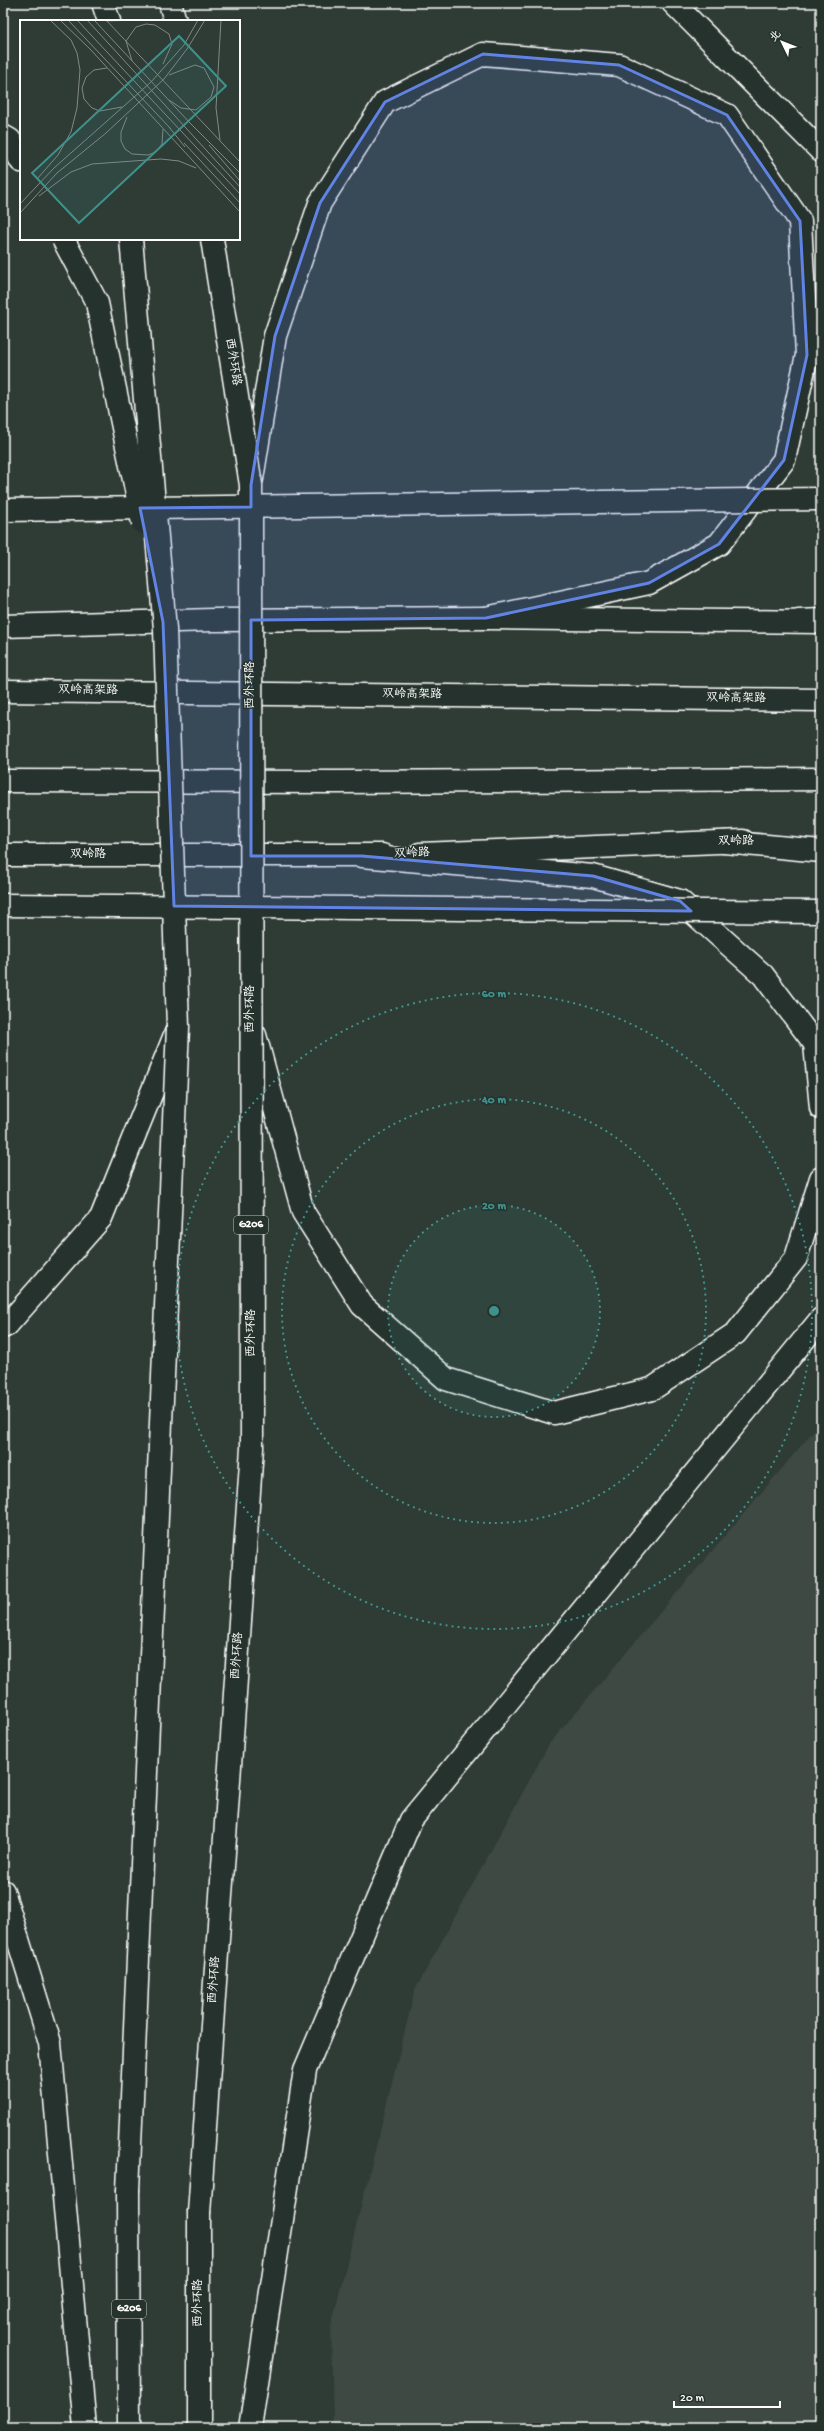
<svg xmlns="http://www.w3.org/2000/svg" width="824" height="2431" font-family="'Gochi Hand','LXGW WenKai TC',sans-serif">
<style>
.built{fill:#3c4842}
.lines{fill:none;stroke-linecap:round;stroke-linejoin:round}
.secondary-casing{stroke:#fff;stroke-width:25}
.highway-casing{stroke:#fff;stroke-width:25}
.secondary{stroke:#26332d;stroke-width:22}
.highway{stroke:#26332d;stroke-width:22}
.highway-bridge-casing{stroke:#fff;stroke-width:25;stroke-linecap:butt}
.highway-bridge{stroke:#26332d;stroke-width:22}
.marked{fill:#6183e4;fill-opacity:0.2;stroke:#6183e4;stroke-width:3;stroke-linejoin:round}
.ring{fill:none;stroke:#3f918b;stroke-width:2;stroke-dasharray:2 4}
.labels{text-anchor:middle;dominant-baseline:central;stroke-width:3;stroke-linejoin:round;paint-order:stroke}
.shield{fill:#26332d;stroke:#bec2c0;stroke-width:1}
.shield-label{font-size:11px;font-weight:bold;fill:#fff}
.street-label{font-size:12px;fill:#fff;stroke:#26332d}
.inset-road{fill:none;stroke:#828986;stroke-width:1}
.view{fill:#3f918b;fill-opacity:0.15;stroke:#3f918b;stroke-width:2}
.inset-edge{fill:none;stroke:#fff;stroke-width:2}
.centre{fill:#3f918b;stroke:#26332d;stroke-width:2}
.ring-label{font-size:12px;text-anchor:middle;font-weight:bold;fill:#3f918b;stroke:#26332d;stroke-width:3;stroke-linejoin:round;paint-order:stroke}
</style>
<rect width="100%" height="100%" fill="#2f3b35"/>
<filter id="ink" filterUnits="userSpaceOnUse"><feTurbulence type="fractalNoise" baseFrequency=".025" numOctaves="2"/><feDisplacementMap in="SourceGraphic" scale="8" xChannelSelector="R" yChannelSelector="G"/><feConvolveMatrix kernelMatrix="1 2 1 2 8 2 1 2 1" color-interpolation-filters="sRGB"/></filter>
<g filter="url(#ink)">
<path class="built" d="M821,1422V2428H333L331,2326L415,1990L549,1744Z"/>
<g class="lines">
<g class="secondary-casing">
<g id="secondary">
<path d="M3,626L213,620L486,618L818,622"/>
<path d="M420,854L743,841"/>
<path d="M3,855H382"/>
</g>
</g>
<g class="highway-casing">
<g id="highway">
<path d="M103,3L109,21"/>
<path d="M170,3L175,21"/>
<path d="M673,3L821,151"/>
<path d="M3,136L10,140L21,161"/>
<path d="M252,479L275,336L320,203L385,102L483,54L619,65L727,115L800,221L807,355L784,460L719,544L649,583L486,618"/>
<path d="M799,621L821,620"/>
<path d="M3,691L821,700"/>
<path d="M3,781L337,782L821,779"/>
<path d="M724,842L821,851"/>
<path d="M362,856L593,876L680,901L763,975L815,1044L821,1108"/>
<path d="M255,1035L303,1212L362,1305L446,1379L554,1413L652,1389L736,1333L796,1258L821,1178"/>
<path d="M3,1327L7,1325L101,1218L177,1030"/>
<path d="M3,1891L50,2043L85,2428"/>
<path d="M128,2191L129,2428"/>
<path d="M199,2428V2213"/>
<path d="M250,2428L305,2070L411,1820L821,1319"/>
</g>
</g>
<use href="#secondary" class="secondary"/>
<use href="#highway" class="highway"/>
<g class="highway-bridge-casing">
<g id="highway-bridge">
<path d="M63,239L97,303L143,523"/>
<path d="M3,510L821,499"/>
<path d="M3,905L821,912"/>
<path d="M128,2191L178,1027L165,629L131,239"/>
<path d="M199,2213L252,1448L251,485L212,239"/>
</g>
</g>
<use href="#highway-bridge" class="highway-bridge"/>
</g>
</g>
<path class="marked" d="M483,54L619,65L727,115L800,221L807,355L784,460L719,544L649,583L486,618L251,620V856H362L593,876L680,901L691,911L174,906L163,622L140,508L251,507V485L275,336L320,203L385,102Z"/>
<circle cx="494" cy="1311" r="106" fill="#3f918b" fill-opacity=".12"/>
<g class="ring">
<circle cx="494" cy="1311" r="106"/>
<circle cx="494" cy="1311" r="212"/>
<circle cx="494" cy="1311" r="318"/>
</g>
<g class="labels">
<g class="shield">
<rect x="234" y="1216" width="34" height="18" rx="3"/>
<rect x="112" y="2300" width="34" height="18" rx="3"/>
</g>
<g class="shield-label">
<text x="251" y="1225">G206</text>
<text x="129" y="2309">G206</text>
</g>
<g class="street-label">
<text transform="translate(232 362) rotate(81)">西外环路</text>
<text transform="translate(251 685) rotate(-90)">西外环路</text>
<text transform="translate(88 691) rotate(1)">双岭高架路</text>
<text transform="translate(412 695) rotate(1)">双岭高架路</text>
<text transform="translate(736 699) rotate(1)">双岭高架路</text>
<text transform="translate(736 842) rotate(-1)">双岭路</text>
<text transform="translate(412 854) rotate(-2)">双岭路</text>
<text x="88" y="855">双岭路</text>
<text transform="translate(251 1009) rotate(-90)">西外环路</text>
<text transform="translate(252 1333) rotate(-90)">西外环路</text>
<text transform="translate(238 1656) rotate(-86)">西外环路</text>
<text transform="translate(215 1980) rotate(-86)">西外环路</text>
<text transform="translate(199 2303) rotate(-90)">西外环路</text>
</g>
</g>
<g transform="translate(20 20)">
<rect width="220" height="220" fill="#2f3b35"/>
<path class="inset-road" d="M40,0L70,29L220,192M48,0L151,109M57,0L220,174M67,0L220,167M74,0L170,103M86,0L220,142M86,1L118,0M112,41L106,21L116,7L126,4L135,5L149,14L152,24L143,44M87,48L74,50L66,57L62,68L64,79L72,88L80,91L102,87M149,55L175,45L184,48L194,67L191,77L176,90L161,88L149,80M107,97L101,112V121L105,129L112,134L128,135L136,132L142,124L143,109M167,100L220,153M149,107L165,127M200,120L196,88L201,0M164,123L220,183M189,125L220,161M17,159L38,135L51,112L57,88L60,50L57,33L51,20L30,0M19,176L51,152L72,144L141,139L159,141L176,148M0,184L34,148L131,62L164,25L178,0M0,193L37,153L86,113L144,59L167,29L185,0"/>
<path class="view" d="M159,16L206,66L59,203L12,153Z"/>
<rect width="220" height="220" class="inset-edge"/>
</g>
<circle cx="494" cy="1311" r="6" class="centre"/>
<g class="ring-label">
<text x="494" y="997">60 m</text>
<text x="494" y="1103">40 m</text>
<text x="494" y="1209">20 m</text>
</g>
<rect width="824" height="2431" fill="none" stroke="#26332d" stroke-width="16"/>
<rect x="8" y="8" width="808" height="2415" fill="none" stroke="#fff" stroke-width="1.5" filter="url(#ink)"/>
<g transform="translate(782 42) rotate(313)" stroke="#26332d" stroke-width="3" paint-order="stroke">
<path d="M0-3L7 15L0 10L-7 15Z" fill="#ffffff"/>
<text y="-6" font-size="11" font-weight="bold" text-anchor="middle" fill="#ffffff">北</text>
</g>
<path d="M674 2401v6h106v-6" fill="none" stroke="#ffffff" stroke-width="2"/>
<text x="680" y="2401" font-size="12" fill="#ffffff" stroke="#26332d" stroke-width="3" paint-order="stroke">20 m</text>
</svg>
